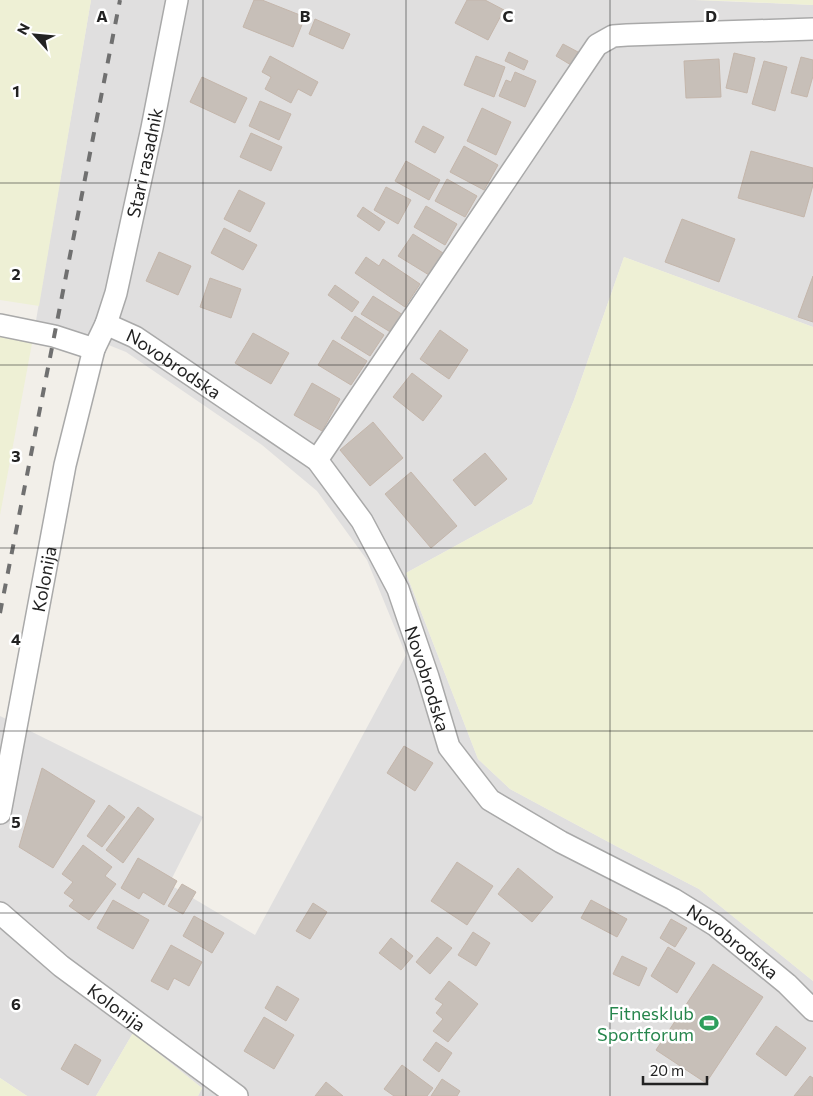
<svg xmlns="http://www.w3.org/2000/svg" width="813" height="1096" font-family="Commissioner,sans-serif">
<style>
.residential{fill:#e0dfdf}
.farmland{fill:#eef0d5}
.building{fill:#c7bfb8;stroke:#c4b6ab}
.lines{fill:none;stroke-linecap:round;stroke-linejoin:round}
.street-casing{stroke:#a9a9a9;stroke-width:24}
.street{stroke:#fff;stroke-width:21}
.rail{stroke:#707070;stroke-width:4;stroke-dasharray:10 10;stroke-linecap:butt}
.grid{fill:none;stroke:#222;stroke-width:1;stroke-opacity:0.55}
.labels{text-anchor:middle;dominant-baseline:central;stroke-width:5;stroke-linejoin:round;paint-order:stroke}
.street-label{font-size:18px;fill:#222;stroke:#fff}
.leisure-label{font-size:18px;fill:#27864d;stroke:#fff;text-anchor:end}
.grid-label{font-size:16px;text-anchor:middle;font-weight:bold;fill:#222;stroke:#fff;stroke-width:5;stroke-linejoin:round;paint-order:stroke}
</style>
<rect width="100%" height="100%" fill="#f2efe9"/>
<path class="residential" d="M91,0H695L813,5V327L624,257L574,400L532,504L406,573L478,759L510,789L616,846L699,889L813,981V1096H198L202,1088L133,1033L96,1096H27L0,1078V716L203,817L169,884L255,935L406,655L367,560L317,491L262,445L126,352L96,340L33,338Z"/>
<g class="farmland">
<path d="M0,0H91L39,306L0,300Z"/>
<path d="M695,0H813V5L728,1Z"/>
<path d="M624,257L813,327V981L699,889L616,846L510,789L478,759L406,573L532,504L574,400Z"/>
<path d="M0,332L33,338L0,515Z"/>
<path d="M133,1033L202,1088L198,1096H96Z"/>
<path d="M0,1078L27,1096H0Z"/>
</g>
<g class="building">
<path d="M254,0H262L305,17L293,47L243,27Z"/>
<path d="M467,0H485L504,10L488,40L455,23Z"/>
<path d="M315,19L350,34L343,49L309,34Z"/>
<path d="M563,44L578,52L571,65L556,56Z"/>
<path d="M509,52L528,61L524,70L505,61Z"/>
<path d="M734,53L755,58L747,93L726,88Z"/>
<path d="M270,56L318,82L311,96L298,89L291,103L265,89L271,77L262,72Z"/>
<path d="M476,56L505,67L494,97L464,85Z"/>
<path d="M801,57L813,60V76L807,97L791,93Z"/>
<path d="M719,59L721,97L686,98L684,61Z"/>
<path d="M764,61L787,67L775,111L752,104Z"/>
<path d="M515,72L536,81L525,107L499,96L506,80L511,82Z"/>
<path d="M202,77L247,98L235,123L190,102Z"/>
<path d="M260,101L291,114L279,140L249,126Z"/>
<path d="M482,108L511,122L496,155L467,141Z"/>
<path d="M423,126L444,137L435,153L415,142Z"/>
<path d="M251,133L282,147L271,171L240,157Z"/>
<path d="M464,146L498,165L484,190L450,172Z"/>
<path d="M751,151L813,168V185L804,217L738,198Z"/>
<path d="M406,161L440,180L429,200L395,181Z"/>
<path d="M447,179L477,196L465,217L435,201Z"/>
<path d="M386,187L411,200L398,224L374,210Z"/>
<path d="M239,190L265,203L250,232L224,219Z"/>
<path d="M426,206L457,224L445,245L414,227Z"/>
<path d="M363,207L385,222L379,231L357,216Z"/>
<path d="M682,219L735,239L719,282L665,262Z"/>
<path d="M224,228L257,245L243,270L211,253Z"/>
<path d="M413,234L443,253L429,275L398,256Z"/>
<path d="M159,252L191,266L178,295L146,281Z"/>
<path d="M366,257L379,266L383,259L420,284L405,307L355,273Z"/>
<path d="M813,276V322L798,317Z"/>
<path d="M210,278L241,289L231,318L200,307Z"/>
<path d="M335,285L359,302L352,312L328,295Z"/>
<path d="M373,296L403,315L392,333L361,314Z"/>
<path d="M355,316L384,335L370,356L341,338Z"/>
<path d="M440,330L468,350L449,379L420,359Z"/>
<path d="M253,333L289,353L271,384L235,363Z"/>
<path d="M333,340L367,361L351,385L318,365Z"/>
<path d="M412,373L442,396L423,421L393,397Z"/>
<path d="M312,383L340,399L322,431L294,415Z"/>
<path d="M373,422L403,458L370,486L340,450Z"/>
<path d="M485,453L507,479L475,506L453,480Z"/>
<path d="M411,472L457,526L431,548L385,494Z"/>
<path d="M404,746L433,763L415,791L387,773Z"/>
<path d="M42,768L95,801L53,868L19,847Z"/>
<path d="M109,805L125,817L102,847L87,836Z"/>
<path d="M138,807L154,819L123,863L106,850Z"/>
<path d="M83,845L112,867L105,876L116,884L89,920L69,906L74,900L64,893L73,882L62,874Z"/>
<path d="M138,858L177,881L164,905L143,892L139,899L121,888Z"/>
<path d="M457,862L493,886L467,925L431,901Z"/>
<path d="M518,868L553,897L532,922L498,894Z"/>
<path d="M182,884L196,892L183,914L168,906Z"/>
<path d="M113,900L149,920L133,949L97,928Z"/>
<path d="M591,900L627,919L617,937L581,918Z"/>
<path d="M313,903L327,912L310,939L296,931Z"/>
<path d="M194,916L224,933L212,953L183,936Z"/>
<path d="M671,919L687,928L675,947L660,938Z"/>
<path d="M473,932L490,943L476,966L458,955Z"/>
<path d="M437,937L452,948L430,974L416,962Z"/>
<path d="M391,938L413,956L401,970L379,953Z"/>
<path d="M171,945L202,962L189,986L174,978L168,990L151,981Z"/>
<path d="M668,947L695,963L677,993L651,976Z"/>
<path d="M622,956L647,968L639,986L613,974Z"/>
<path d="M713,964L763,997L706,1083L656,1050Z"/>
<path d="M449,981L478,1004L448,1042L433,1031L443,1019L436,1013L443,1004L435,999Z"/>
<path d="M277,986L299,999L286,1021L265,1008Z"/>
<path d="M264,1017L294,1035L274,1069L244,1051Z"/>
<path d="M776,1026L806,1048L786,1076L756,1054Z"/>
<path d="M436,1042L452,1053L439,1072L423,1060Z"/>
<path d="M75,1044L101,1060L88,1085L61,1069Z"/>
<path d="M402,1065L433,1088L427,1096H394L384,1089Z"/>
<path d="M810,1076L813,1078V1096H794Z"/>
<path d="M442,1079L460,1091L457,1096H431Z"/>
<path d="M326,1082L343,1096H315Z"/>
</g>
<g class="lines">
<g class="street-casing">
<g id="street">
<path id="s1" d="M106,324L116,293L152,128L177,0"/>
<path d="M0,325L54,336L94,349"/>
<path d="M317,460L597,45L613,36L627,35L813,29"/>
<path id="s2" d="M0,813L65,465L94,349L106,324L135,337L317,460L362,521L398,589L428,677L449,747L490,800L561,842L673,899L715,925L787,984L813,1010"/>
<path id="s3" d="M0,913L61,966L237,1096"/>
</g>
</g>
<use href="#street" class="street"/>
<path class="rail" d="M0,613L120,0"/>
</g>
<path class="grid" d="M203,0V1096M406,0V1096M610,0V1096M0,183H813M0,365H813M0,548H813M0,731H813M0,913H813"/>
<defs>
<g id="stadium-bare" transform="scale(1.5)"><path d="M0-5a6.5 5 0 1 0 0 10a6.5 5 0 1 0 0-10ZM-3.5-1.8h7v3.6h-7Z" fill="#2e9e5b" stroke="#fff" stroke-width="2.5" paint-order="stroke"/></g>
</defs>
<g fill-rule="evenodd">
<use href="#stadium-bare" x="709" y="1023"/>
</g>
<g class="labels">
<g class="street-label">
<text stroke="none"><textPath href="#s1" startOffset="166">Stari rasadnik</textPath></text>
<text stroke="none"><textPath href="#s2" startOffset="580">Novobrodska</textPath></text>
<text stroke="none"><textPath href="#s2" startOffset="238">Kolonija</textPath></text>
<text stroke="none"><textPath href="#s2" startOffset="1000">Novobrodska</textPath></text>
<text stroke="none"><textPath href="#s2" startOffset="1420">Novobrodska</textPath></text>
<text stroke="none"><textPath href="#s3" startOffset="150">Kolonija</textPath></text>
</g>
<g class="leisure-label">
<text x="694" y="1013">Fitnesklub<tspan x="694" dy="21">Sportforum</tspan></text>
</g>
</g>
<g class="grid-label">
<text x="102" y="22">A</text>
<text x="305" y="22">B</text>
<text x="508" y="22">C</text>
<text x="711" y="22">D</text>
<text x="16" y="97">1</text>
<text x="16" y="280">2</text>
<text x="16" y="462">3</text>
<text x="16" y="645">4</text>
<text x="16" y="828">5</text>
<text x="16" y="1010">6</text>
</g>
<g transform="translate(35 35) rotate(297)" stroke="#ffffff" stroke-width="4" paint-order="stroke">
<path d="M0-4L9 19L0 12L-9 19Z" fill="#222222"/>
<text y="-8" font-size="14" font-weight="bold" text-anchor="middle" fill="#222222">N</text>
</g>
<path d="M643 1076v8h64v-8" fill="none" stroke="#222222" stroke-width="2.5"/>
<text x="650" y="1076" font-size="15" fill="#222222" stroke="#ffffff" stroke-width="4" paint-order="stroke">20 m</text>
</svg>
